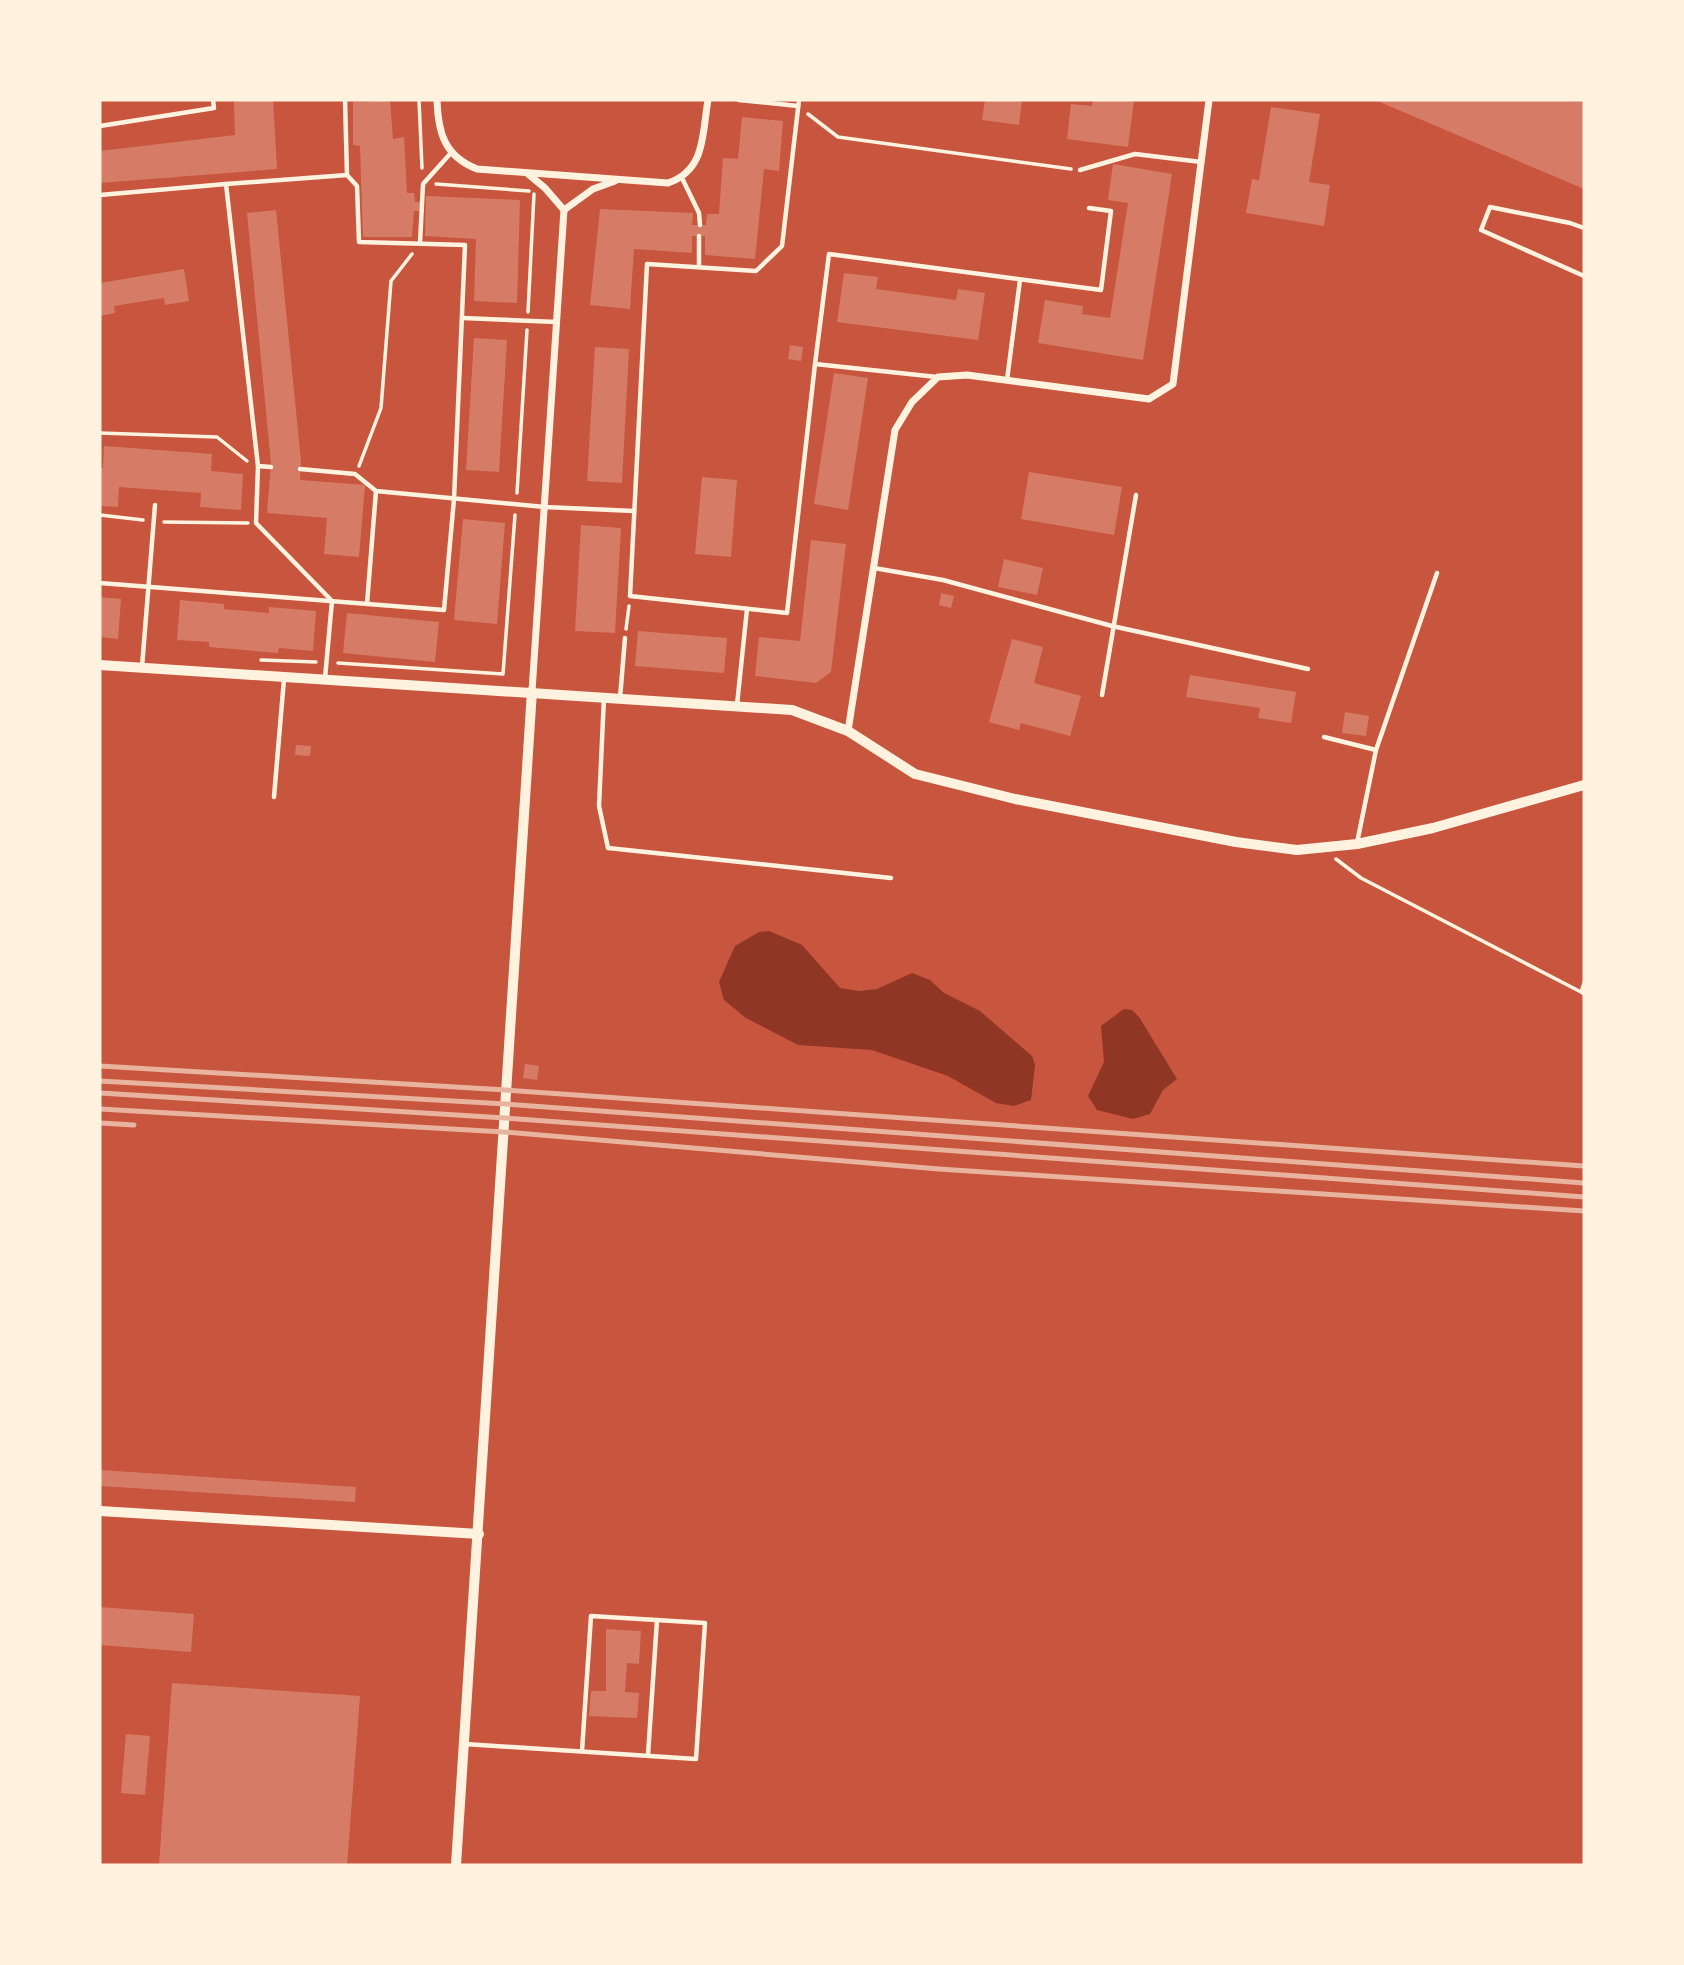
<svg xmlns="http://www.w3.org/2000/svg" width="1684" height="1965" font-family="'PT Sans',sans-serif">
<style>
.water{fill:#8f3625}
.building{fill:#d67c66}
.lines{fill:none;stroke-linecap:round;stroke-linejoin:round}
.path{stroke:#fff3e0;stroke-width:3.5}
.service{stroke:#fff3e0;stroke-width:4.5}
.minor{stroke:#fff3e0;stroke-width:7}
.tertiary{stroke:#fff3e0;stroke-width:10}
.rail{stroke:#e9b49f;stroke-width:5}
</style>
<rect width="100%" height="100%" fill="#c8553d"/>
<g class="water">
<path d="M769,931L802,945L840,988L859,991L877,989L912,973L930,980L944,993L980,1011L1032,1056L1035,1065L1031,1100L1014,1106L996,1103L948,1076L872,1050L798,1045L746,1018L724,1000L719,982L735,946L759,932Z"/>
<path d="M1124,1009L1132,1010L1139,1017L1177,1079L1163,1090L1150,1114L1133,1119L1097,1110L1088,1096L1104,1062L1101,1026Z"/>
</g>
<g class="building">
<path d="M234,100H273L277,169L100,183V151L235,135Z"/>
<path d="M390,100L393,139L404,137L407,193H414L415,202H421L420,211H414L412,237H363L360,146L353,145V102Z"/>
<path d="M985,100H1022L1019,125L982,120Z"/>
<path d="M1093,100H1134L1128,147L1067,139L1071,104L1092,106Z"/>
<path d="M1375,100H1584V189Z"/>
<path d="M1271,107L1320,114L1309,182L1330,185L1324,226L1246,213L1252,179L1259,180Z"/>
<path d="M742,117L783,121L779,171L764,169L755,259L705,255V236H692V253L634,249L630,309L590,305L600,209L693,213L692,225H706L707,214H719L723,158L738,159Z"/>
<path d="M1113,164L1172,174L1143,360L1038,343L1045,300L1083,306L1082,314L1110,318L1128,203L1108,200Z"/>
<path d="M426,196L520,200L517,303L474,301L476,239L425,236Z"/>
<path d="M276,210L301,461L300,480L365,485L359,557L324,554L327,518L267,513L271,464L247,213Z"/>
<path d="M184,269L189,301L165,305L164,298L114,306L115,313L100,316V283Z"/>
<path d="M844,273L878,277L876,289L956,300L958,289L985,293L978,340L837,322Z"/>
<path d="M474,338L507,340L499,472L466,470Z"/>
<path d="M790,345L803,347L801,361L788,359Z"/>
<path d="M595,347L629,349L622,483L587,481Z"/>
<path d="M834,373L868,378L848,510L814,504Z"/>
<path d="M104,446L212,454L211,471L243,474L241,510L200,507L201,493L119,487L118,507L100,506V468H103Z"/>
<path d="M1029,472L1122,487L1114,535L1021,519Z"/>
<path d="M702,477L737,480L731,557L695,554Z"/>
<path d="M463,519L505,523L497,624L454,620Z"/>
<path d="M581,525L621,528L615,633L575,631Z"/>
<path d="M811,540L846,544L831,672L816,683L755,676L759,637L800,641Z"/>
<path d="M1004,559L1043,568L1037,595L998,587Z"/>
<path d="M941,593L954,596L951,608L939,605Z"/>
<path d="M100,597L121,599L118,639L100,637Z"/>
<path d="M180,600L224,604V609L269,613V607L316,611L313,651L279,648L278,653L209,647V642L177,640Z"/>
<path d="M347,613L439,622L435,662L343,653Z"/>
<path d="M638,631L727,638L724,673L635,666Z"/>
<path d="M1012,639L1043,647L1034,683L1081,696L1070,736L1021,723L1019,730L989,722Z"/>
<path d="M1190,675L1296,692L1291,723L1258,718L1260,708L1186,697Z"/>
<path d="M1345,712L1369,716L1366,736L1342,733Z"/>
<path d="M296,745L311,746L310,756L295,755Z"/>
<path d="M525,1064L539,1066L537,1080L523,1078Z"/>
<path d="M100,1470L356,1487L355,1502L100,1486Z"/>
<path d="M100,1607L194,1614L191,1652L100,1645Z"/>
<path d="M606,1629L641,1631L639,1664L627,1663L625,1692L639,1693L637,1718L589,1716L591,1691H606Z"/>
<path d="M172,1683L360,1696L347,1865H159Z"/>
<path d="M126,1734L150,1736L145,1795L121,1793Z"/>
</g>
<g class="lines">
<g class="path">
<path d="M419,100L422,168"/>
<path d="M808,114L838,137L1071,169"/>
<path d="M436,184L529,191"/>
<path d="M528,312L534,194"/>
<path d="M100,433L217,437L247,461"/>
<path d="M359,466L381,408L391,281L412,254"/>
<path d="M517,493L527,330"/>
<path d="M100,515L143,520"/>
<path d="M164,522L248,523"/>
<path d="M626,629L629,606"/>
<path d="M261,660L316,662"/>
<path d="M338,663L503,674L515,515"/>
<path d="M1336,859L1361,878L1581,992"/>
<path d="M1584,983L1581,992L1584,994"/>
</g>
<g class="service">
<path d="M739,100L798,106"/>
<path d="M799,100L782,246L756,271L647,264L630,596L787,613L815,364L937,377"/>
<path d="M100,126L214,108L213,100"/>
<path d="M1080,170L1135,154L1201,162"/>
<path d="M682,178L699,213L700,225"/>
<path d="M226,184L347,175L345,100"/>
<path d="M100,195L226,184L258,466L256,523L332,601L325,678"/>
<path d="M1584,228L1570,223L1490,207L1481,230L1584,276"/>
<path d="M699,236V267"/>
<path d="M420,243L423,184L450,154"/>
<path d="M463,318L557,322"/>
<path d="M815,364L829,254L1101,290L1111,211L1089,208"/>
<path d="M1007,380L1020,280"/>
<path d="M258,466L271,467"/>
<path d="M300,469L355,474L376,491L545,507L634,511"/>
<path d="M874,568L943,580L1112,626L1308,669"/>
<path d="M100,583L444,610L454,499L465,245L359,242L357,186L347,175"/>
<path d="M367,604L376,491"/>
<path d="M142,667L155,505"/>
<path d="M1102,695L1136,495"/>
<path d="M604,697L599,806L608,848L891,878"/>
<path d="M620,698L625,638"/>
<path d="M737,705L747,609"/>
<path d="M1324,737L1376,750"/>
<path d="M274,797L284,679"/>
<path d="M1357,843L1376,750L1437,573"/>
<path d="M465,1744L696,1759L705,1623L591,1616L582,1751"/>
<path d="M648,1755L657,1620"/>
</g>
<g class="minor">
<path d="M437,100C438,132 444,156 477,169L668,183C706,170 702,134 708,100"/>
<path d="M528,174L545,188L564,210L532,691"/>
<path d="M564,210L593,189L615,181"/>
<path d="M848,731L895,430L912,402L938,377L967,375L1149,399L1173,384L1209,100"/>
</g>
<g class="tertiary">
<path d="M100,665L792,710L848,731L915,774L1015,799L1236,842L1297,850L1357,844L1433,828L1584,785"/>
<path d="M100,1511L479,1534"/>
<path d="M456,1865L532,691"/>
</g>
<g class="rail">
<path d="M100,1066L506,1090L1584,1166"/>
<path d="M100,1081L506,1104L1584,1183"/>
<path d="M100,1093L505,1118L1584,1197"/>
<path d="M100,1109L504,1132L939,1169L1584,1211"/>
<path d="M100,1123L134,1125"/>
</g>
</g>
<rect width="1684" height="1965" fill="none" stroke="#fff3e0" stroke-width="203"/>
</svg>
